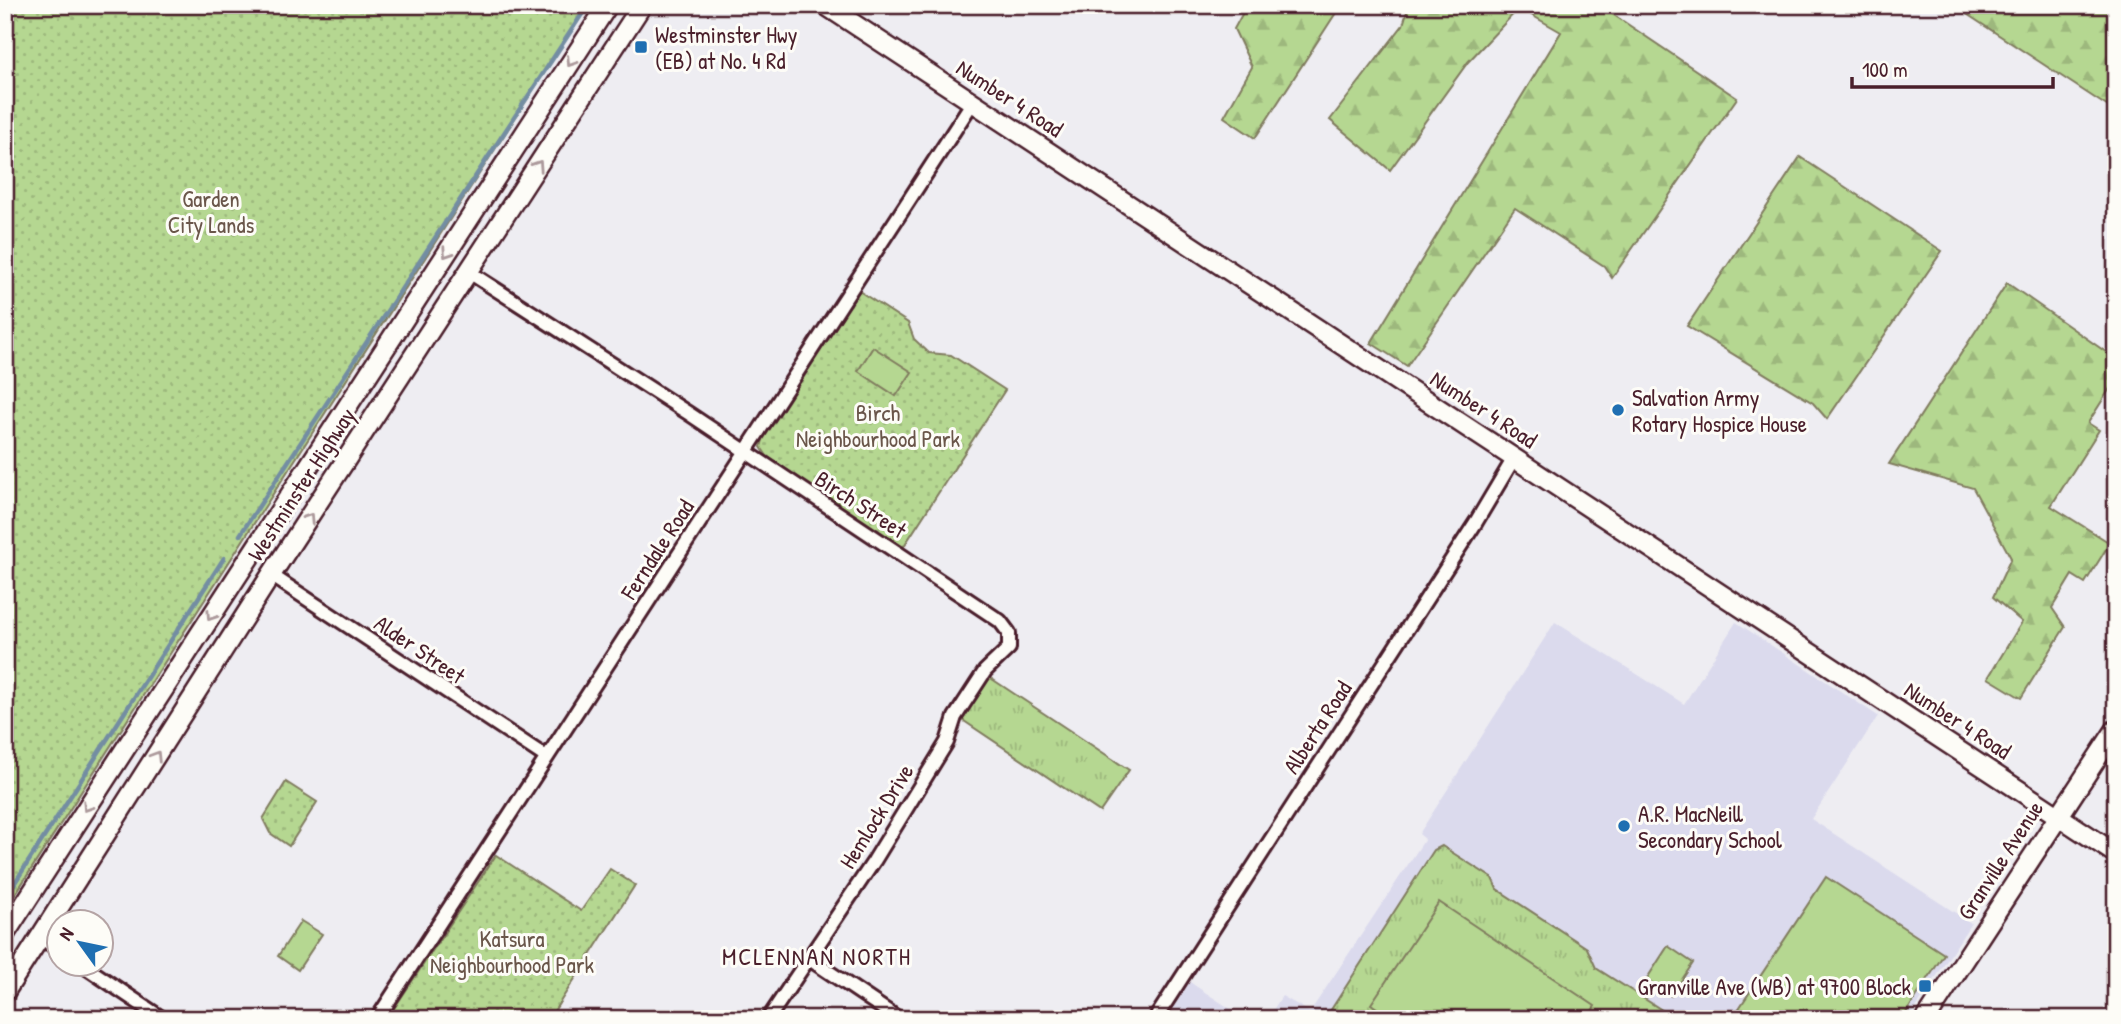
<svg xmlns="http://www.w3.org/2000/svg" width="2121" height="1024" font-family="'Patrick Hand',sans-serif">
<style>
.built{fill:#dbdaed}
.grass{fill:url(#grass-tufts);stroke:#807b5e;stroke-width:2}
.forest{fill:url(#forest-firs);stroke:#807b5e;stroke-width:2}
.park{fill:url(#park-dots);stroke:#807b5e;stroke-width:2}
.pitch{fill:#b5d791;stroke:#807b5e;stroke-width:2}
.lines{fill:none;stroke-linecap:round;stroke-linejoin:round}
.stream{stroke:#738da2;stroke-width:4.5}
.street-casing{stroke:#4a1f2b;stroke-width:18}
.secondary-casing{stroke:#4a1f2b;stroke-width:23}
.street{stroke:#fdfcf7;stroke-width:12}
.secondary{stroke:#fdfcf7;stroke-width:18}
.oneway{stroke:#ac999b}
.poi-dot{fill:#1f6fb2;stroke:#fdfcf7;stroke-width:2.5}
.labels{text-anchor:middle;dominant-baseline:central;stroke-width:6;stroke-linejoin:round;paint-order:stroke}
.poi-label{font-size:23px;fill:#4a1f2b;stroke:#fdfcf7;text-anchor:start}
.street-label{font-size:23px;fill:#4a1f2b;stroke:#fdfcf7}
.park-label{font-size:23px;fill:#6a564a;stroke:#fdfcf7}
.neighbourhood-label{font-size:24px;letter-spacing:2px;fill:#4a1f2b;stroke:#fdfcf7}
</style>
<defs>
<pattern id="grass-tufts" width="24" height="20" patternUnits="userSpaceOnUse" patternTransform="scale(1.75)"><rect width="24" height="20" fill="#b5d791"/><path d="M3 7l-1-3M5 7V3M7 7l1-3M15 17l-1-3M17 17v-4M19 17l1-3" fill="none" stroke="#9db87d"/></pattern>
<pattern id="forest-firs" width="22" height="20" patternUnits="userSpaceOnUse" patternTransform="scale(1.75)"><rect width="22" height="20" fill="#b5d791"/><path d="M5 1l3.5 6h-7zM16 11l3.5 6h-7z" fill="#9db87d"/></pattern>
<pattern id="park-dots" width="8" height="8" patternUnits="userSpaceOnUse" patternTransform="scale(1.75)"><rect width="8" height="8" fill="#b5d791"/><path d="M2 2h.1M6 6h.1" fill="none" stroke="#9db87d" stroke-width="1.8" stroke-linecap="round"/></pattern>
</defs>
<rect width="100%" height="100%" fill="#eeedf2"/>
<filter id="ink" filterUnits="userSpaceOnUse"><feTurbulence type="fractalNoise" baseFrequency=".0143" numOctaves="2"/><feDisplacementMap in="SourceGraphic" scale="14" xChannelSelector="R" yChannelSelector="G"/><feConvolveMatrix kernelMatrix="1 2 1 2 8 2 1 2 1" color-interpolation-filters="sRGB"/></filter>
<g filter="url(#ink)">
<g class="built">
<path d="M1555,622L1684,704L1736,622L1878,716L1811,819L1971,923L1909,1019H1267L1282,996L1310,1012L1425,839L1419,834Z"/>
<path d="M1190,982L1197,987L1246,1019H1177L1169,1014Z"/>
</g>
<g class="grass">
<path d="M989,677L1129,770L1100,812L961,719Z"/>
<path d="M1442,846L1492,878L1497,889L1587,948L1596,968L1676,1019H1325L1434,850Z"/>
</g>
<g class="forest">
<path d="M1247,5H1341L1255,138L1224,117L1252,67L1234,29Z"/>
<path d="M1409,5H1599L1737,98L1612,278L1604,266L1515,208L1407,366L1371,343L1561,32L1519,8L1468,62L1390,170L1330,120L1403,25Z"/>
<path d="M1953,5H2116V112Z"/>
<path d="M1800,157L1942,251L1827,419L1813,403L1687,326Z"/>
<path d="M2007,283L2116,359V379L2088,423L2099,430L2051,506L2110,543L2085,583L2072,575L2052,608L2065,627L2021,698L1988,678L2022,622L1993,597L2011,558L1973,488L1889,464Z"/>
</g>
<g class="park">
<path d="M5,5H588L5,910Z"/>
<path d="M859,291L908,323L914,339L929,353L951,355L1005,390L902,549L767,456L761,447L764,436Z"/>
<path d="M286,782L317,802L289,846L270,833L263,819Z"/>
<path d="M496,855L581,911L610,869L635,885L549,1019H387Z"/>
</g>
<g class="pitch">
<path d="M873,347L912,372L896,396L858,371Z"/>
<path d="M1826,877L1944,954L1902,1019H1732Z"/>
<path d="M1439,902L1595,1006L1587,1019H1393L1371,1004Z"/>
<path d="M301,921L322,934L298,970L278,956Z"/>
<path d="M1668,946L1693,963L1671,996L1646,980Z"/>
</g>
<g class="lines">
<g class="stream">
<path d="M240,535L588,5"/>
<path d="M5,898L224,558"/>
</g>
<g class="street-casing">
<g id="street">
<path d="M469,272L688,413L1000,621L1009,633V648L985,671L955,717L947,742L874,861L768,1019"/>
<path d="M271,575L546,757"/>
<path d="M41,938L60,950"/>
<path d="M808,958L899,1019"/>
<path d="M81,964L163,1019"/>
<path d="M377,1019L972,103"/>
<path d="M1155,1019L1476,522L1514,458"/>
</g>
</g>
<g class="secondary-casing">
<g id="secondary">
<path d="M825,5L2116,854"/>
<path d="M5,934L608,5"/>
<path d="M5,992L271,575L642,5"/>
<path d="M1926,1019L2116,729"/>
</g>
</g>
<use href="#street" class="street"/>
<use href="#secondary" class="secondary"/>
</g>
<defs><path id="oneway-chevron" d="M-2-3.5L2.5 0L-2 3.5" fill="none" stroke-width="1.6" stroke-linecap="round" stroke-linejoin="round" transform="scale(1.75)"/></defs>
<g class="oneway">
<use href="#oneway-chevron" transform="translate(571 62) rotate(123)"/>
<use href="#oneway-chevron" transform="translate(538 165) rotate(-57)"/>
<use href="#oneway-chevron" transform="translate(447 253) rotate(123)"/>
<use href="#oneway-chevron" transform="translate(309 518) rotate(-57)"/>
<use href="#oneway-chevron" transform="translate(211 616) rotate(123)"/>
<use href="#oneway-chevron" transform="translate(156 756) rotate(-58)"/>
<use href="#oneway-chevron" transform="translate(87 807) rotate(123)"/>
</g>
</g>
<g class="poi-dot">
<rect x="634" y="40" width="14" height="14" rx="3.5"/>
<circle cx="1618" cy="410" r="7"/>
<circle cx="1624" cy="826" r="7"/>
<rect x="1918" y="979" width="14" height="14" rx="3.5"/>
</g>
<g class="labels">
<g class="poi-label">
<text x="655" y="34">Westminster Hwy<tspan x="655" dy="26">(EB) at No. 4 Rd</tspan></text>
<text x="1632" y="397">Salvation Army<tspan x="1632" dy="26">Rotary Hospice House</tspan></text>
<text x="1638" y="813">A.R. MacNeill<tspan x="1638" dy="26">Secondary School</tspan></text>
<text x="1911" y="986" text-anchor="end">Granville Ave (WB) at 9700 Block</text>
</g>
<g class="street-label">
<text transform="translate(1010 98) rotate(33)">Number 4 Road</text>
<text transform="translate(1484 409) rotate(33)">Number 4 Road</text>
<text transform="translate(301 484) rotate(-57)">Westminster Highway</text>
<text transform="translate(861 504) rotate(33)">Birch Street</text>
<text transform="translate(657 549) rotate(-57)">Ferndale Road</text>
<text transform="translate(420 649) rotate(34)">Alder Street</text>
<text transform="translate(1958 720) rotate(33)">Number 4 Road</text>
<text transform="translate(1317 727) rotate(-57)">Alberta Road</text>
<text transform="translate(876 816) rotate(-58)">Hemlock Drive</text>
<text transform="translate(2000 860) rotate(-57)">Granville Avenue</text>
</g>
<g class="park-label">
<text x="211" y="198">Garden<tspan x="211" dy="26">City Lands</tspan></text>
<text x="878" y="412">Birch<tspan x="878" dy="26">Neighbourhood Park</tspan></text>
<text x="512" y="938">Katsura<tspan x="512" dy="26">Neighbourhood Park</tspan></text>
</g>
<g class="neighbourhood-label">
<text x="817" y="956">MCLENNAN NORTH</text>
</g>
</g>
<rect width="2121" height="1024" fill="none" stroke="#fdfcf7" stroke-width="28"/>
<rect x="14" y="14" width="2093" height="996" fill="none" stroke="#4a1f2b" stroke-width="2.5" filter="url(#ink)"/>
<g transform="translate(80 943) rotate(303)"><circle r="33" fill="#fdfcf7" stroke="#b5a4a5" stroke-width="2"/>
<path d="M0-5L12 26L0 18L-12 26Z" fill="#1f6fb2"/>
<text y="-10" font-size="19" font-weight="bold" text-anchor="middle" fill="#4a1f2b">N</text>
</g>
<path d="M1852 77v10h201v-10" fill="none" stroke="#4a1f2b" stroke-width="3.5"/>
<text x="1862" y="77" font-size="21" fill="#4a1f2b" stroke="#fdfcf7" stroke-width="5" paint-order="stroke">100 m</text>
</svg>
